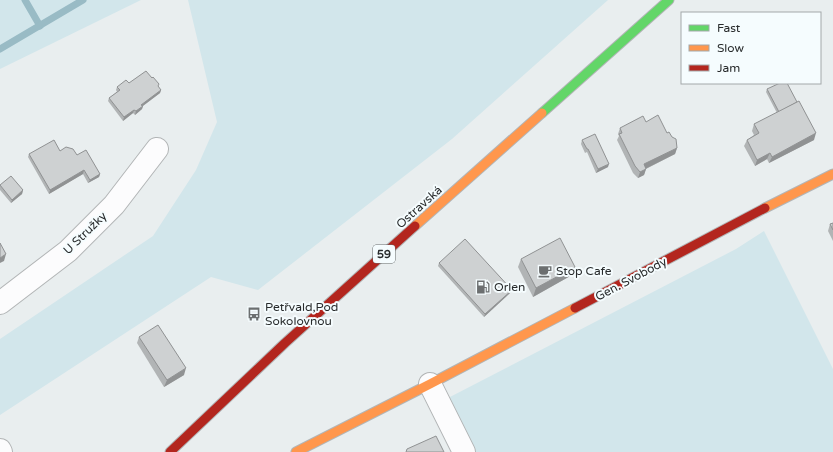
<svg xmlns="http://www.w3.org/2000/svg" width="833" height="452" font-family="'Varela Round',sans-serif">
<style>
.green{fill:#d2e6eb}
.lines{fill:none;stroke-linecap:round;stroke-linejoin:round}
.stream{stroke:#99bbc5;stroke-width:7}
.street-casing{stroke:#b2b5b6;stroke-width:24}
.fast-casing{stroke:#b2b5b6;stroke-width:11}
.slow-casing{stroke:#b2b5b6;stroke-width:11}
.jam-casing{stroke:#b2b5b6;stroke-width:11}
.street{stroke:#fcfcfd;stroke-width:22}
.fast{stroke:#63d668;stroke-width:9}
.slow{stroke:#ff974d;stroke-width:9}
.jam{stroke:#b3261e;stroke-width:9}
.wall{fill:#b1b4b5}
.shaded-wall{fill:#909293}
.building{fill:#ced1d2;stroke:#909293}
.labels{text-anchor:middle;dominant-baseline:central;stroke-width:4;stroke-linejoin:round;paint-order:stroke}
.shield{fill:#f5fcfe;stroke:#666a6b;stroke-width:1}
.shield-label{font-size:11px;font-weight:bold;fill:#282b2c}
.street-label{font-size:12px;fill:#282b2c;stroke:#f5fcfe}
.poi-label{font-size:12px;fill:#282b2c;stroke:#f5fcfe;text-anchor:start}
</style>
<rect width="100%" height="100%" fill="#e9eeef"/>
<g class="green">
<path d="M0,0H141L0,69Z"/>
<path d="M188,0H608L452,139L258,290L211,277L0,415V339L153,236L196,170L217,122Z"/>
<path d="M764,231L833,369V452H476L448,398L736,249Z"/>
</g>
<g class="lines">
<g class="stream">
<path d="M25,0L40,26"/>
<path d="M0,49L83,0"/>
</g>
<g class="street-casing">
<g id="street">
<path d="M0,303L68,251L114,205L157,149"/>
<path d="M430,384L464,452"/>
<path d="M0,450L1,452"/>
</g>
</g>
<g class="fast-casing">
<path id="fast" d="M542,113L669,0"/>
</g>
<g class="slow-casing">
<g id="slow">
<path d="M765,208L833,174"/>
<path d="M415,226L542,113"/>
<path d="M296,452L430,384L575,308"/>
</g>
</g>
<g class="jam-casing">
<g id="jam">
<path d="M575,308L765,208"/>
<path d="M170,452L285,343L415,226"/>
</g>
</g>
<use href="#street" class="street"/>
<use href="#fast" class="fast"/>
<use href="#slow" class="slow"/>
<use href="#jam" class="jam"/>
</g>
<g class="wall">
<path d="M117,87H158L161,90L160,93L143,106L142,109L135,115L133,113L123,121L108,101L109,98L117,92L116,90Z"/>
<path d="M767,89L814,140L769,163L767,159L755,166L744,146L747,140L754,135L752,131L754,124L777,113L766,92Z"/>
<path d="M646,122L667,133L677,148L675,154L646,169L644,175L638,178L633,173L617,140L619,136L618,134L620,128Z"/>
<path d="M582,140L608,167L596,173L587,152L585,153L581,144Z"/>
<path d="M60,151L77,155L100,174L99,177L88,183L83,174L49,194L28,157L29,154Z"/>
<path d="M0,185L23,190L22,194L11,203L0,190Z"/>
<path d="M833,223V241L828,231L830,224Z"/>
<path d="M521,259L575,267L572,275L533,297L518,267Z"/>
<path d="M439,263L510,293L484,317L438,266Z"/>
<path d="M139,337L184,375L164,387L137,343Z"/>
</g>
<g class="shaded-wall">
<path d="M161,90L160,93L140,108L141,105Z"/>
<path d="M143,106L142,109L135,115L136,111Z"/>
<path d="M134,110L133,113L123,121L124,117Z"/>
<path d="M816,133L814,140L769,163L772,157Z"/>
<path d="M677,148L675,154L641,171L644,164Z"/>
<path d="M770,153L767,159L755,166L757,160Z"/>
<path d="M609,164L608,167L596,173L598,169Z"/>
<path d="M646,169L644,175L638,178L640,172Z"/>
<path d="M84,170L83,174L49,194L50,190Z"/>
<path d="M100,174L99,177L88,183L90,180Z"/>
<path d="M23,190L22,194L11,203L12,200Z"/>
<path d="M6,254L4,261L0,263V258Z"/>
<path d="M575,267L572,275L533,297L536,288Z"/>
<path d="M512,290L510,293L484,317L485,314Z"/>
<path d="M186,368L184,375L164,387L167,380Z"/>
</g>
<g class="building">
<path d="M146,71L152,78L153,77L159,84L158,86L161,90L141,105L143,106L136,111L134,110L124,117L109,98L120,90L117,87L126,80L129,83Z"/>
<path d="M780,83H787L797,102L779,112L767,89Z"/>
<path d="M799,101L816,133L772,157L770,153L757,160L747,140L759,133L754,124Z"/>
<path d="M658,115L667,133L669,132L672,137L676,139L677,148L644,164L646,169L640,172L635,166L619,134L622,133L620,128L643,116L646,122Z"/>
<path d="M595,134L609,164L598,169L588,149H587L582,140Z"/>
<path d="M54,140L60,151L66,147L73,149L77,155L86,150L100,174L90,180L84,170L50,190L29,154Z"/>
<path d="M11,176L23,190L12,200L0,185Z"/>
<path d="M833,223V230L830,224Z"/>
<path d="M560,238L575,267L536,288L521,259Z"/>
<path d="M465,239L512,290L485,314L439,263Z"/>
<path d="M0,243L6,254L0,258Z"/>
<path d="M158,325L186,368L167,380L139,337Z"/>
<path d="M436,436L444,452H406L407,449Z"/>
</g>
<defs>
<g id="cafe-bare" transform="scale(1.08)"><path d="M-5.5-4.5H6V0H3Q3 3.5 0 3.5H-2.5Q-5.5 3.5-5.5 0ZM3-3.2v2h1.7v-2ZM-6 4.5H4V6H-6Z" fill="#6c6f70" stroke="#f5fcfe" stroke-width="2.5" paint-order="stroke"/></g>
<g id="fuel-bare" transform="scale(1.08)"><path d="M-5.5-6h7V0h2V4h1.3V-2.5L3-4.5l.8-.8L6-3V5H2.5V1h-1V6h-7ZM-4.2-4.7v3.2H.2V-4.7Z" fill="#6c6f70" stroke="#f5fcfe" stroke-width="2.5" paint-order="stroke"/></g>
<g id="bus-bare" transform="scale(1.08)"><path d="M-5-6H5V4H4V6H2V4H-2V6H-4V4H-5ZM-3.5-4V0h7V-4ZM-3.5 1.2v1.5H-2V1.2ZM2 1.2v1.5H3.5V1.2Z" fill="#6c6f70" stroke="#f5fcfe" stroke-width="2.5" paint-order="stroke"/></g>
</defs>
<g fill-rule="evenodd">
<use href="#cafe-bare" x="545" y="271"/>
<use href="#fuel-bare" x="483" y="287"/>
<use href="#bus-bare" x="254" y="314"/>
</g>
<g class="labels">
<rect class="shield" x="373" y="245" width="22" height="18" rx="3"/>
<g class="shield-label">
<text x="384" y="254">59</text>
</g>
<g class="street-label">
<text transform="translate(419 207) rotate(-42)">Ostravská</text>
<text transform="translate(85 233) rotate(-44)">U Stružky</text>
<text transform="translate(631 279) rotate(-28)">Gen. Svobody</text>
</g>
<g class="poi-label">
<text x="556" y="271">Stop Cafe</text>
<text x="494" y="287">Orlen</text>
<text x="265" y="307">Petřvald,Pod<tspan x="265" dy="14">Sokolovnou</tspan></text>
</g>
</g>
<rect x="681" y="12" width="140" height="72" fill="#f5fcfe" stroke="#a3a8aa"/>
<rect x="689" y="25" width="20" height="6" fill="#63d668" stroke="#a3a8aa"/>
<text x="717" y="32" font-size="12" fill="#282b2c">Fast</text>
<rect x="689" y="45" width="20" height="6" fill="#ff974d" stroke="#a3a8aa"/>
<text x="717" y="52" font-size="12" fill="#282b2c">Slow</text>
<rect x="689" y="65" width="20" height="6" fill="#b3261e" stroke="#a3a8aa"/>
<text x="717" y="72" font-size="12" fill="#282b2c">Jam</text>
</svg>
